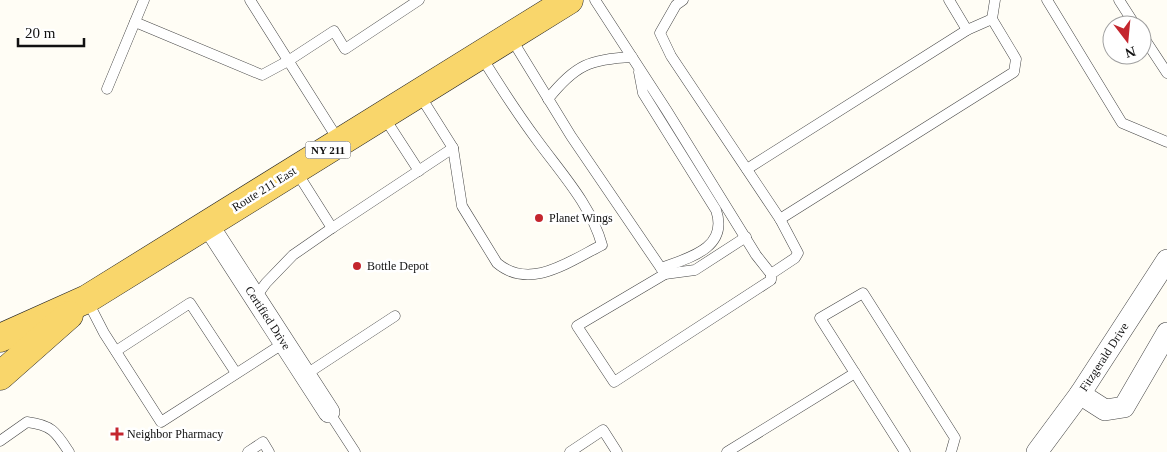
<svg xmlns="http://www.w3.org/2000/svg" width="1167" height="452" font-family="Georgia,serif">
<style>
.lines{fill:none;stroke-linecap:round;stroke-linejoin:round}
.lane-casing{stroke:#444;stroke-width:11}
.street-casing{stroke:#444;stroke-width:22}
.primary-casing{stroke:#222;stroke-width:29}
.lane{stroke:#fff;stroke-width:10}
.street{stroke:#fff;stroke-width:21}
.primary{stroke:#f9d66b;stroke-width:28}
.poi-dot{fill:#c4262e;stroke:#fff;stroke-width:2}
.labels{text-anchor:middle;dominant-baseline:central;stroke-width:5;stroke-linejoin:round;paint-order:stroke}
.shield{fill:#fff;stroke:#585858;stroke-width:1}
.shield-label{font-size:11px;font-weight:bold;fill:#111}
.street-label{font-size:12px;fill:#111;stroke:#fff}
.poi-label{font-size:12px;fill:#111;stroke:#fff;text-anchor:start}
</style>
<rect width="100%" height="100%" fill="#fffdf5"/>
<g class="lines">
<g class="lane-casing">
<g id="lane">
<path d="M250,0L339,141"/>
<path d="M595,0L667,111L756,255L771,274"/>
<path d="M949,0L967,30"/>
<path d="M1047,0L1122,123L1167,142"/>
<path d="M1119,0L1135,25"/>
<path d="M992,19L995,0"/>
<path d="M135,22L262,75L288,61L334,31L345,49L419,0"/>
<path d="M1142,35L1167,73"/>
<path d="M511,38L571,136L665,274L695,270L746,237"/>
<path d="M639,72L643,93L716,210C729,248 689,258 661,268"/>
<path d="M107,89L144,0"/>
<path d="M419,94L453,148L462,206L497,263C530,291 570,261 602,245C591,205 561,173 537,140C517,113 499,85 481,56"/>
<path d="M548,99C575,65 590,59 632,57"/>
<path d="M384,117L419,171"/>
<path d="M747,169L967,30L992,19L1016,59L1014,72L780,219"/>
<path d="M296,171L332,228L453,148"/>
<path d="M665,274L577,326L614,382L771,280V274L795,258L798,253L780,219L671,56L660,33L676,5L683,0"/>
<path d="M255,298L266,283L293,255L332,228"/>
<path d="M87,300L104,333L161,422L284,343"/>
<path d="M116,351L190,303L236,373"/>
<path d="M305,375L395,316"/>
<path d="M329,412L355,452"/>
<path d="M0,441L27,422C52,425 56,432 69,452"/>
<path d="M248,452L263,442L269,452"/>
<path d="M570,452L603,430L617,452"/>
<path d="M727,452L855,373"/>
<path d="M905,452L820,318L863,293L955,438L951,452"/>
</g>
</g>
<g class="street-casing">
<g id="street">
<path d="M208,225L329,412"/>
<path d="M1080,394L1105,410L1124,407L1167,333"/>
<path d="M1037,452L1080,394L1167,260"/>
</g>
</g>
<g class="primary-casing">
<g id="primary">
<path d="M0,338L87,299L569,0"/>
<path d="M0,376L69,315"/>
</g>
</g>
<use href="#lane" class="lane"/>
<use href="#street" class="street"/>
<use href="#primary" class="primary"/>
</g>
<g class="poi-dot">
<circle cx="539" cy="218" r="5"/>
<circle cx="357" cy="266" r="5"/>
<path d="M114.5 426.5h5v5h5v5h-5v5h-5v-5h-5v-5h5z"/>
</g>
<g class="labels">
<rect class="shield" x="305.5" y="141.5" width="45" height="17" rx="4"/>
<g class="shield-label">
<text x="328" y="150">NY 211</text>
</g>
<g class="street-label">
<text transform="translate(264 189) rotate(-32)">Route 211 East</text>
<text transform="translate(268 318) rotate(57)">Certified Drive</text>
<text transform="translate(1104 357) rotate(-57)">Fitzgerald Drive</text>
</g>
<g class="poi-label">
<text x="549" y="218">Planet Wings</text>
<text x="367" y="266">Bottle Depot</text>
<text x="127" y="434">Neighbor Pharmacy</text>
</g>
</g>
<g transform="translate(1127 40) rotate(164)"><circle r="24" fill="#ffffff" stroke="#a0a0a0"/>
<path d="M0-4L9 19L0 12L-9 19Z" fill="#c4262e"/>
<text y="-8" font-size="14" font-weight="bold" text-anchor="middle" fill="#111111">N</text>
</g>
<path d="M18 38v8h66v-8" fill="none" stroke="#111111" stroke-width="2.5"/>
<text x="25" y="38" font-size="15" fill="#111111" stroke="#ffffff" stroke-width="4" paint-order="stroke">20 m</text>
</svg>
